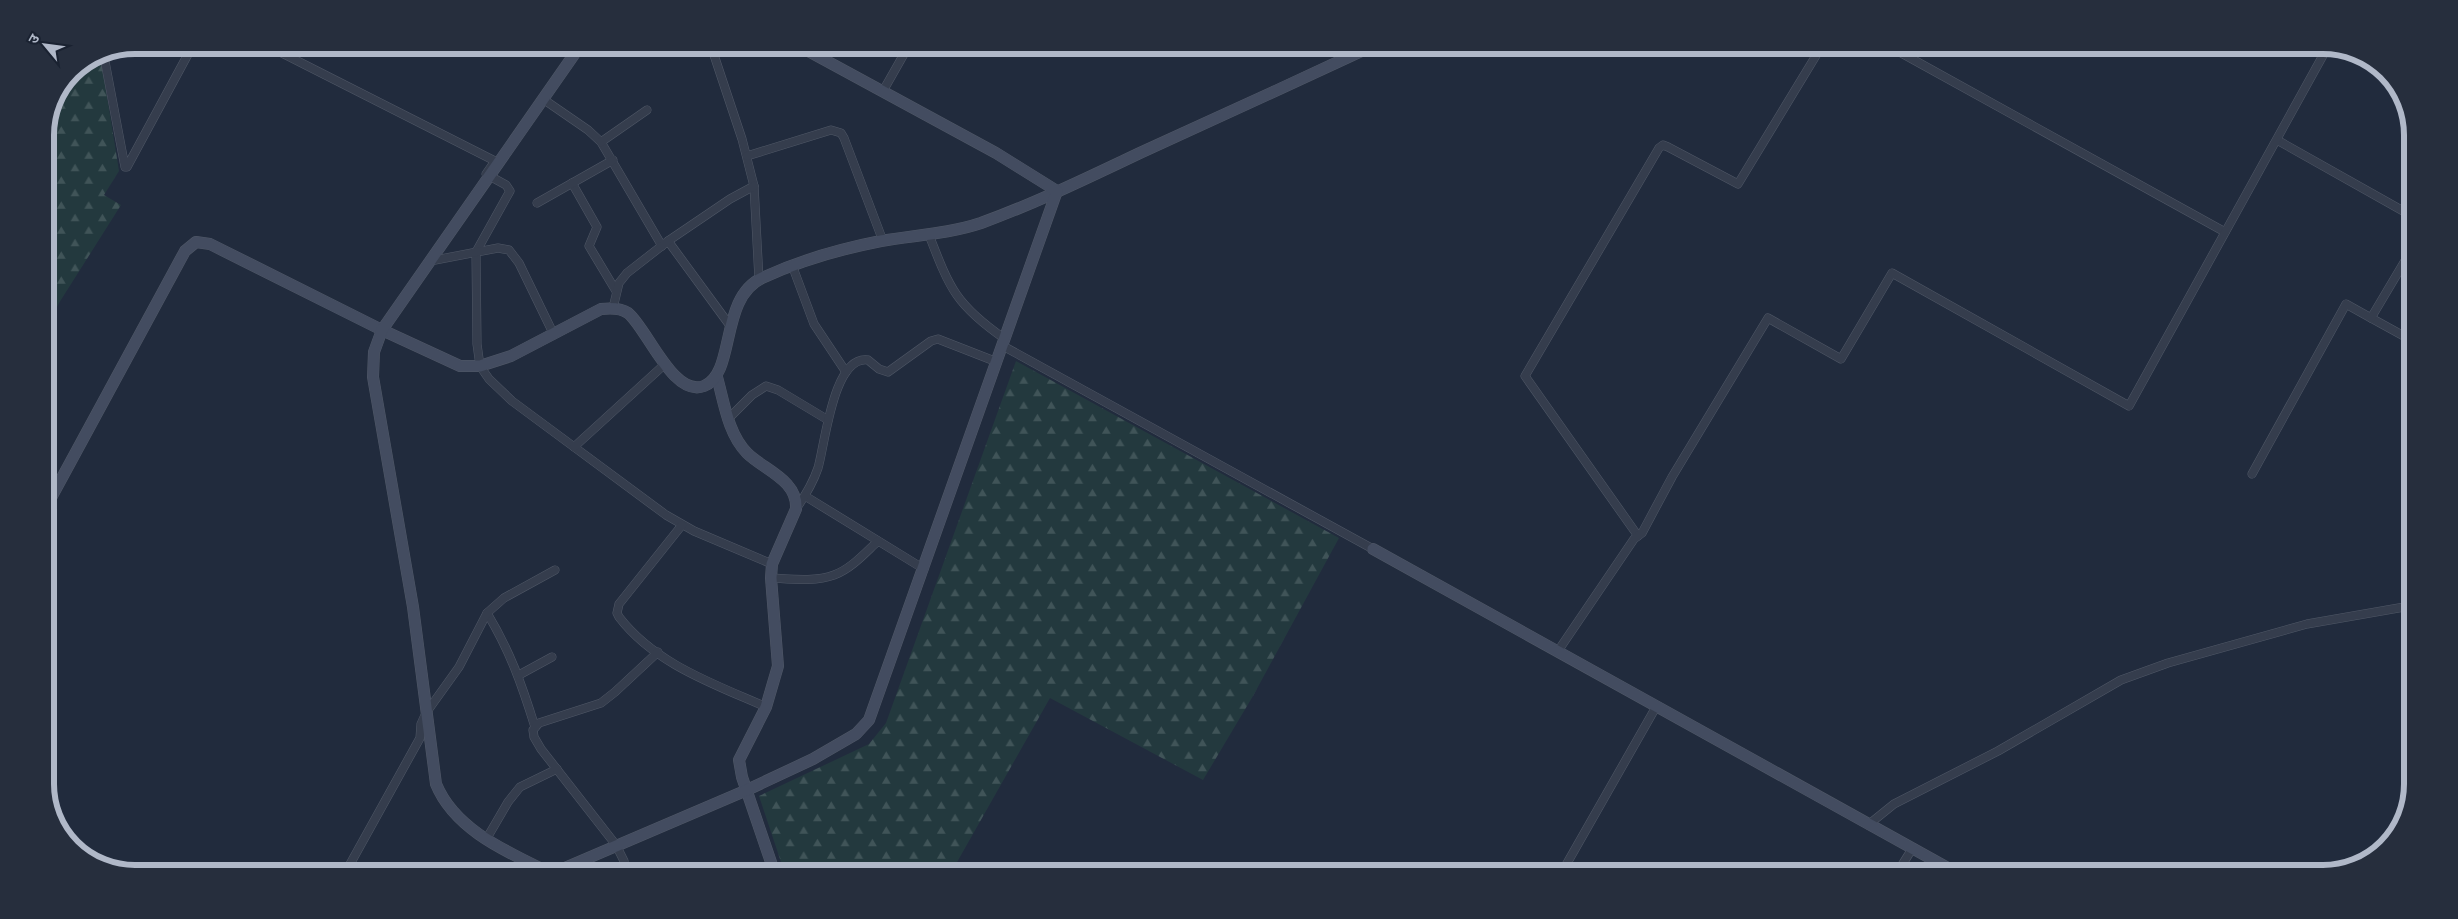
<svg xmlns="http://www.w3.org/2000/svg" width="2458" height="919" font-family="Commissioner,'Noto Sans Devanagari',sans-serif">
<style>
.forest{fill:url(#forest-firs)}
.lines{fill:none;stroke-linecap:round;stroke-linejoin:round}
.street-casing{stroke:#505867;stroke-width:9}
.secondary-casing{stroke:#505867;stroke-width:12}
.street{stroke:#353d4d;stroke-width:8}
.secondary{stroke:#434c60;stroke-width:11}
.rim{fill:none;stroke:#b0b8c8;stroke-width:6}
</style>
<defs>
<pattern id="forest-firs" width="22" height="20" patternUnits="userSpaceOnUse" patternTransform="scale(1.25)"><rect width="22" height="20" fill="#23393e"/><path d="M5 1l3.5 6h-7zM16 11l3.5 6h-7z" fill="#405458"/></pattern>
</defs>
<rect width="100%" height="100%" fill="#212b3d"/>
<g class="forest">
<path d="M100,52L119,171L104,195L121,205L59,303L45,330V129L72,71Z"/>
<path d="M1016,361L1339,538L1253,696L1203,780L1050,698L952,871H784L759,796L869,744L886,723Z"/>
</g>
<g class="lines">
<g class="street-casing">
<g id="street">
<path d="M266,45L495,161L486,174L506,185L510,191L476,252L477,344L480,366L489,379L512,401L666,515L694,531L772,564"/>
<path d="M711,46L742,139L754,186L759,279"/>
<path d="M1894,49L2225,232"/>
<path d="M103,51L125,167H127L193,45"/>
<path d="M883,91L908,47"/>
<path d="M543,99L588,130L601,142L662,246"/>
<path d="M2277,140L2412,216"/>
<path d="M601,142L647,110"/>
<path d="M747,156L831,130L841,133L844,138L883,241"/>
<path d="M572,183L597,227L589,246L616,291"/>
<path d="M537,203L613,160"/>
<path d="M929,235C950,289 956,305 1005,339"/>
<path d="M668,241L731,327"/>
<path d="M430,261L498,248L509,250L519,263L554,335"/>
<path d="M792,265L814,324L846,372"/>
<path d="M613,308L619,283L627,273L668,241L730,199L754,186"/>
<path d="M2371,318L2411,340"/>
<path d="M1003,346L1373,549"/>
<path d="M728,419L752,395L766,386L778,390L828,420"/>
<path d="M574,447L665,364"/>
<path d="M2252,474L2346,304L2371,318L2412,249"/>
<path d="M805,496L924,569"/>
<path d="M796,509C805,496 813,483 818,468C825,445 833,355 868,360L879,369L888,372L931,341L938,339L997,362"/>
<path d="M682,525L619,604L617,613L619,617C655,664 714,684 766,707"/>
<path d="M1638,536L1525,376L1659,148L1663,145L1668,147L1738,184L1820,49"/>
<path d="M771,578C791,579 815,582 834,575C851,569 865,553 878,541"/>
<path d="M487,613C510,651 522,685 535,727"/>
<path d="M1558,651L1634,539L1642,533L1672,477L1768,318L1841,359L1892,273L2129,406L2326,50"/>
<path d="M519,675L552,657"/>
<path d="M1868,825L1894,804L1998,751L2121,680L2168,663L2307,624L2410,606"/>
<path d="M487,838L508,802L520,787L557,769"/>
<path d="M350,870L349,866L420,738L421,724L426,713L459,667L487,613L504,598L555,570"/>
<path d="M624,870V861L616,845L541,749L534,737L533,730L539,723L601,703L615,692L658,652"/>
<path d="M1562,872L1656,707"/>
<path d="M1897,873L1912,849"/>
</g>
</g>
<g class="secondary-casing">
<g id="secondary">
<path d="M717,377C724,402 728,434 747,453C764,470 798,480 796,509L772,564L771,578L778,666L766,707L739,760L742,777L774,871"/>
<path d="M45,509L185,251L196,242L210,244L382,330L460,366H480L511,356L601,309C610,308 621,308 628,313C647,328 673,398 704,386C736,374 719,298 762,278C801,260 840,249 881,241C915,235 948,234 981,223C1036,203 1089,177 1142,152C1217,118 1293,83 1368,48"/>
<path d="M1373,549L1957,873"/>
<path d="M544,870C503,850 454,828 436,784L413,607L373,377L374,352L382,330L580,46"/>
<path d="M560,870L747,790L813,759L856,734L869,720L1057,191L996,153L799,46"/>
</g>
</g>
<use href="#street" class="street"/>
<use href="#secondary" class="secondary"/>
</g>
<path d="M0 0H2458V919H0ZM135 54H2323A81 81 0 0 1 2404 135V784A81 81 0 0 1 2323 865H135A81 81 0 0 1 54 784V135A81 81 0 0 1 135 54Z" fill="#262e3d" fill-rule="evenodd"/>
<path class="rim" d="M135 54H2323A81 81 0 0 1 2404 135V784A81 81 0 0 1 2323 865H135A81 81 0 0 1 54 784V135A81 81 0 0 1 135 54Z"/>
<g transform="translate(45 45) rotate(299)" stroke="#1a2231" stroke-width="4" paint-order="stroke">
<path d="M0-4L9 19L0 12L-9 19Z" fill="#b0b8c8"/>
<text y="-8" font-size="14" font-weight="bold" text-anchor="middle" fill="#b0b8c8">उ</text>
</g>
</svg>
